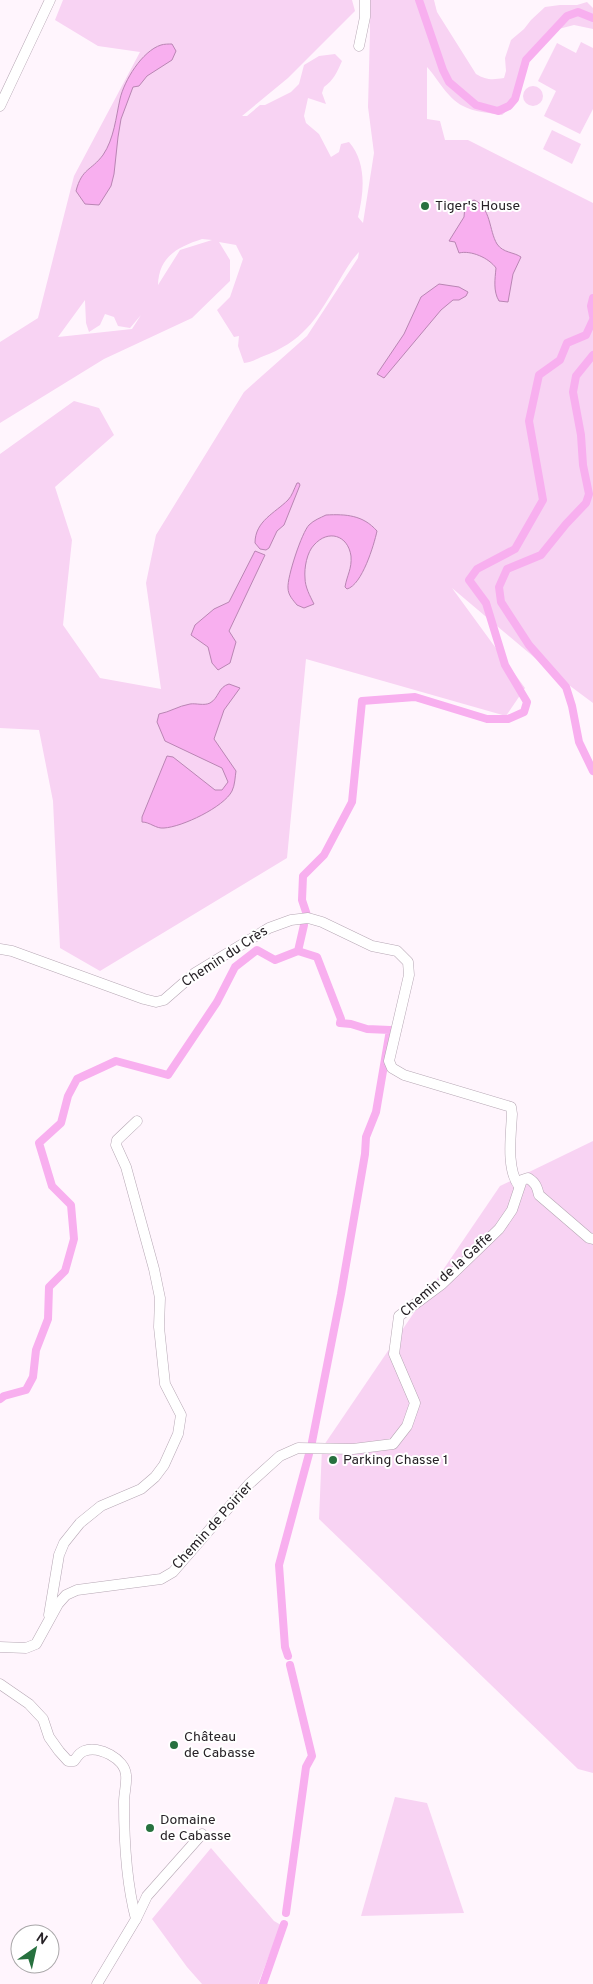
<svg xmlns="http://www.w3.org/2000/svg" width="593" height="1984" font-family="Overpass,sans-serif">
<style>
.green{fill:#f8d3f3;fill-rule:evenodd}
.water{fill:#f8afef;stroke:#b985b3}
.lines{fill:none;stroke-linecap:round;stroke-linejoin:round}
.canal{stroke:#f8afef;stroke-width:8}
.minor-casing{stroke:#b6a7b4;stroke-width:11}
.minor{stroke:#fff;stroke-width:10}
.poi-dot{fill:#27713f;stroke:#fff;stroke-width:2}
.labels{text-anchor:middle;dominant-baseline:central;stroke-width:4;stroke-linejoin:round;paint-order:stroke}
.poi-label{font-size:14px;fill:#272227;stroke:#fff;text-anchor:start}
.street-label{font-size:14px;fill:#272227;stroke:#fff}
</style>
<rect width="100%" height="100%" fill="#fff5fd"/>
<g class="green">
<path d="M63,0H352L355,11L288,78L242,116H247L260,105H265L291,92L299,84L304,65L319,56L335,54L342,61C337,72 334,80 324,87L322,93L326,104L308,98L304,116L306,123L319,134L331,157L339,152L341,144L349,142C367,163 364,192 358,217L363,223L374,153L368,107L370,31L369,0H434L437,12L476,74C486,80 492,80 504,78L506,71L505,58L511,40L524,29L531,20L545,7L560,5H577L587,2L593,8V29L574,25L547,32L525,59L516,103L502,115C489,113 474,112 463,106C447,98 438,79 427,67V119L440,121L445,140H468L593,203V703L554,674L452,588L525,688L506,716L306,659L287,858L100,971L60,948L53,801L39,730L0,728V454L74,401L99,408L114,435L55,487L72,540L63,625L100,678L161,689L146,583L156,535L244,392L307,336L358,258L359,252C351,260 345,271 339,281C319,314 307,338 269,354C260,357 253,362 244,363L238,346L239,336L234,337L217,310L230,297L243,259L236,245L219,242L230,260V281L192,318L104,359L0,423V342L38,318L74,176L140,52L98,46L55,20ZM202,239L212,240L180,250L158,285C159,256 178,247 202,239ZM85,300L86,323L89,332L100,325L105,314L114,317L118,326L130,328L141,315L132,329L58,337Z"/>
<path d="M581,42L593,48V109L580,134L544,116L556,91L538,81L557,43L576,53Z"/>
<circle cx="533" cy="96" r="10"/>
<path d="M552,130L581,144L572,164L543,149Z"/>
<path d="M593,1141V1773L578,1769L319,1519L322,1448L500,1186Z"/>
<path d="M395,1797L427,1803L464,1913L361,1916Z"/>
<path d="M211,1848L274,1921L281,1925L258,1984H202L187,1967L152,1919Z"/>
</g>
<g class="water">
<path d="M172,44L176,51L172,60L147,76L139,86L133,87L121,119L118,137L114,174L111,186L99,205L85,204L76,191C82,168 91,171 103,155C114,139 116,117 120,99C124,81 142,51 161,45C164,44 169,44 172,44Z"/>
<path d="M474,200C491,207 489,231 497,244C503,253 514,252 521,257L513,274L508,302L499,301C493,291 495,279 496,268C489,258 471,250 459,253L455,242L449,241L464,217L465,205Z"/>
<path d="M439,284L459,287L468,292L466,296L459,300H453L441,310L384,378L377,374L404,334L421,297Z"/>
<path d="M297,483H299L300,485L284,525L277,531L269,548L266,550L260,549L255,543C255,521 275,513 288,500C292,496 294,489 297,483Z"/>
<path d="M326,515C346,514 363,515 377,531C374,545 362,585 347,589L345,587C347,575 352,569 351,556C348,535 328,529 314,545C307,552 304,568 305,578C305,587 310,596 314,604L304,608L297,605C293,600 288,595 288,588C287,577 302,532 309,525C314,520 320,518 326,515Z"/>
<path d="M255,551L265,555L229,631L236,642L230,663L218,670L212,663L208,647L191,635L195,625L214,609L229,602Z"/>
<path d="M229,684L240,688L224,710L214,739L236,771C235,777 235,785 232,791C224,807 182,827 164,828C156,829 150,822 142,822V817L167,756L173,757L215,790H222L228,782L222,768L165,741L157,722L159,714C170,712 178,706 190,704C196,703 204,706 210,703C219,698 218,687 229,684Z"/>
</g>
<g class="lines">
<g class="canal">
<path d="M419,0L443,70L449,82L476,105L498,111L509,106L515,99L526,60L567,16L578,12L593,18"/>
<path d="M593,298L591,306L593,316"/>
<path d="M593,355L576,376L573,392L581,435L583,465L589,494L586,503L566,524L541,555L507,569L499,587L501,602L529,645L566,687L572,706L579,742L593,771"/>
<path d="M307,915L302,900L303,876L324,855L352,802L362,701L415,697L487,719H508L524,712L527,702L505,665L486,603L469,580L477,569L515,549L543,500L529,421L539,375L560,360L567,343L586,335L593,320"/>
<path d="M298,951L317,957L341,1019L340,1023L351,1024L367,1029L390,1030L376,1112L366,1137L365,1154L341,1294L312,1442"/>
<path d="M0,1399L4,1396L26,1390L33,1377L36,1350L48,1319L49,1287L65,1271L74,1239L71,1205L52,1186L39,1143L61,1123L68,1096L77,1079L116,1061L168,1075L217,1002L235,967L257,950L275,960L298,951L304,925"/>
<path d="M288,1656L285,1647L279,1565L309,1454"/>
<path d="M286,1913L306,1767L312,1756L290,1665"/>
<path d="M263,1984L284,1924"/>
</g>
<g class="minor-casing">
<g id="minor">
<path d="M359,46L365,17V0"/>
<path d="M0,106L50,0"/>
<path d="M0,949L12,951L144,999L156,1002L164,1000L195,973L269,928L291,920L308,918L322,922L372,946L397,951L408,962L409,975L389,1061L392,1068L404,1075L511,1107L512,1114C511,1135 506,1169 519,1186"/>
<path d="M49,1615L59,1555L64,1543L80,1523L101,1506L141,1489L155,1477L164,1465L178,1434L181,1415L165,1384L159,1327L160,1298L154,1269L126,1167L116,1145L117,1140L137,1121"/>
<path d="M0,1647L26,1648L36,1644L58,1604L66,1595L77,1590L161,1579L173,1572L249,1484L280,1456L298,1448L353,1449L393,1444L407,1426L415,1403L394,1354L399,1316L442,1284L499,1229L512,1210L522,1180L528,1178C536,1183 537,1187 539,1195L589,1238L593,1239"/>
<path d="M0,1684L29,1704L43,1719L49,1737L59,1751L68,1761H74C77,1757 79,1753 84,1751C99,1745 125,1759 126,1775C127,1784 124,1793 124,1802C124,1841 126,1882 136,1919L97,1984"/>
<path d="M136,1919L147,1896L202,1834"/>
</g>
</g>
<use href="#minor" class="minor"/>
</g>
<g class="poi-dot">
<circle cx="425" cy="206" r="5"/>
<circle cx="333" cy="1460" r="5"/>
<circle cx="174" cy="1745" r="5"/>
<circle cx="150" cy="1828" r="5"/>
</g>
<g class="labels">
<g class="poi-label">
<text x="435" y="206">Tiger's House</text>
<text x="343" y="1460">Parking Chasse 1</text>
<text x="184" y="1737">Château<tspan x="184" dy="16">de Cabasse</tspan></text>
<text x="160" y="1820">Domaine<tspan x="160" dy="16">de Cabasse</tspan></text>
</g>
<g class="street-label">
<text transform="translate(225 957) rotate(-33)">Chemin du Crès</text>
<text transform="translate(447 1275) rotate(-42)">Chemin de la Gaffe</text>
<text transform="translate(213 1526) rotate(-48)">Chemin de Poirier</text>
</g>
</g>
<g transform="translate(35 1949) rotate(34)"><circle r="24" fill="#ffffff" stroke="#a9a7a9"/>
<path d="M0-4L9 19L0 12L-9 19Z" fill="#27713f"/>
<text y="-8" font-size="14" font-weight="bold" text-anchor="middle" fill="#272227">N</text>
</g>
</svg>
